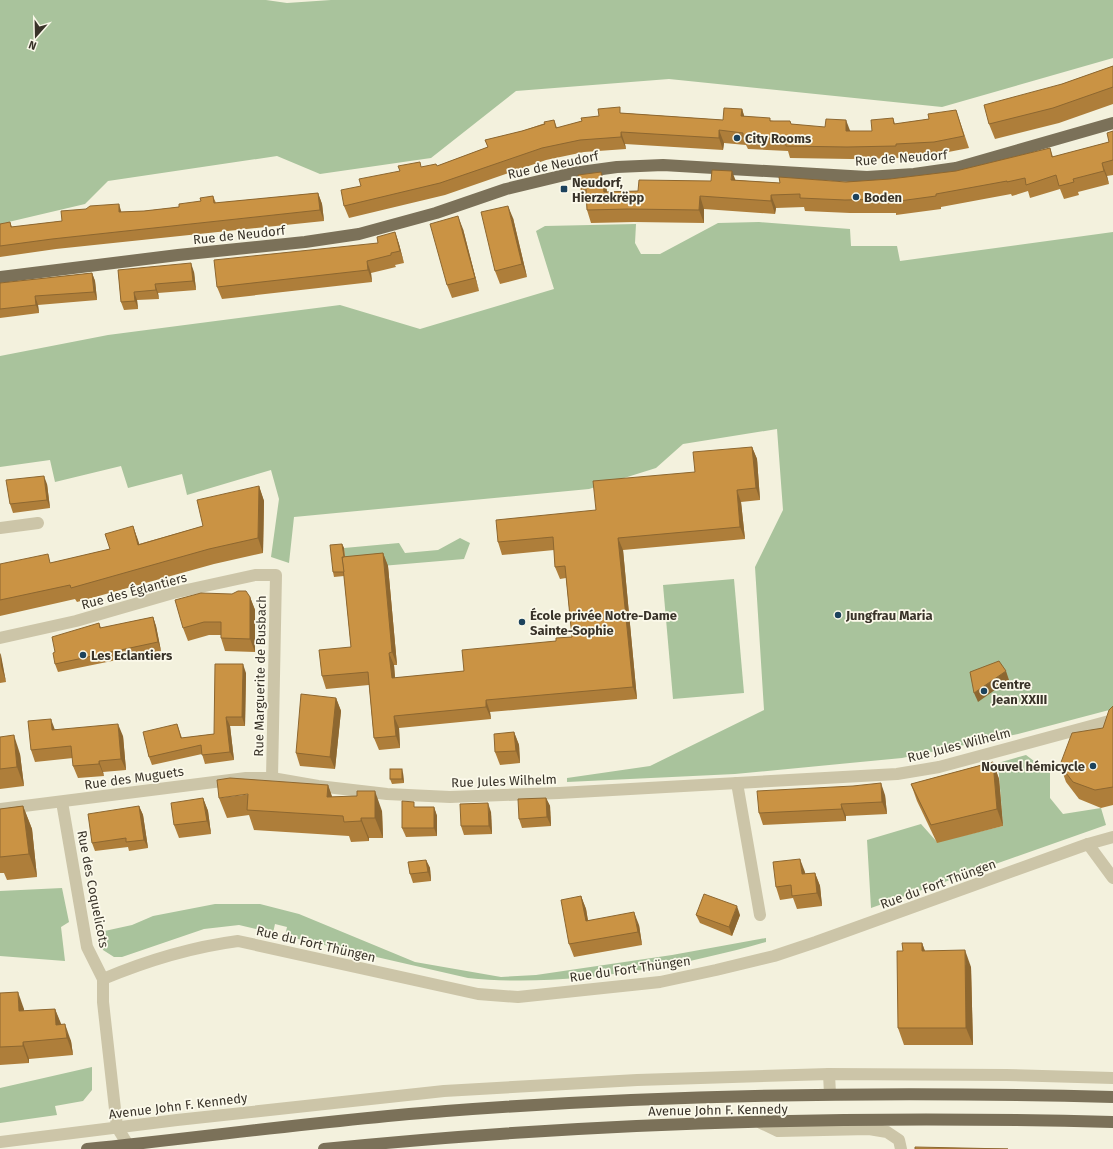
<svg xmlns="http://www.w3.org/2000/svg" width="1113" height="1149" font-family="'Fira Sans',sans-serif">
<style>
.green{fill:#a9c39c}
.lines{fill:none;stroke-linecap:round;stroke-linejoin:round}
.street{stroke:#ccc5a8;stroke-width:12}
.primary{stroke:#7b7159;stroke-width:12}
.wall{fill:#ae7e3a}
.shaded-wall{fill:#8d6730}
.building{fill:#ca9344;stroke:#8d6730}
.poi-dot{fill:#1c425c;stroke:#fbf9ea;stroke-width:1.5}
.labels{text-anchor:middle;dominant-baseline:central;stroke-width:3.5;stroke-linejoin:round;paint-order:stroke}
.poi-label{font-size:13px;font-weight:bold;fill:#393329;stroke:#fbf9ea;text-anchor:start}
.street-label{font-size:13px;fill:#393329;stroke:#fbf9ea}
</style>
<rect width="100%" height="100%" fill="#f3f1dd"/>
<g class="green">
<path d="M0,0H266L287,3L331,0H1113V58L942,107L669,79L516,91L431,158L320,174L277,156L108,181L85,204L0,224Z"/>
<path d="M759,222L850,229L851,246H897L900,261L1113,232V709L1018,734L902,758L735,774L567,782V778L650,766L764,710L755,567L783,510L777,429L683,444L656,468L589,489L294,517L289,563L271,557L279,499L271,470L187,495L182,474L128,488L121,466L55,482L50,460L0,467V356L108,335L340,305L420,329L554,289L536,231L545,226L636,224L635,243L641,254H660L718,223Z"/>
<path d="M460,538L470,543L464,559L346,569L344,548L399,543L405,553L438,550Z"/>
<path d="M734,579L744,693L673,699L663,585Z"/>
<path d="M1026,755L1050,773V798L1063,814L1101,808L1106,825L871,908L867,840L921,824L937,842L1003,826L998,763Z"/>
<path d="M62,888L69,922L61,927L65,961L0,956V891Z"/>
<path d="M215,904H260L299,914L415,962L501,977L536,975L672,955L766,938V942C675,968 563,988 468,978L285,936L287,927L275,924L273,933L239,925L204,929L122,957H114L103,950L100,932L132,925L153,916Z"/>
<path d="M92,1067V1090L83,1101L55,1106L57,1115L0,1123V1088Z"/>
</g>
<g class="lines">
<g class="street">
<path d="M0,528L38,523"/>
<path d="M0,638L76,621L173,593L255,575H276L272,778"/>
<path d="M737,783L760,915"/>
<path d="M62,802L87,947L103,979V1002L117,1127L128,1145"/>
<path d="M0,809L246,778H272L318,786L387,794L450,797L559,793L897,774L939,767L1113,720"/>
<path d="M1088,844L1113,878"/>
<path d="M103,979C146,961 192,947 238,941L478,994L518,997L660,982L716,970L774,956L816,942L1088,844L1113,837"/>
<path d="M829,1074L830,1094"/>
<path d="M761,1123L778,1131L869,1129L887,1132L899,1140L901,1149"/>
<path d="M0,1142L177,1120L444,1091L637,1080L829,1074L1006,1075L1113,1078"/>
</g>
<g class="primary">
<path d="M0,277L178,255L305,242L359,234L436,213L506,189L573,173L617,167L663,165L867,177L914,174L956,168L1113,123"/>
<path d="M87,1149C206,1137 326,1120 446,1111C668,1094 891,1091 1113,1097"/>
<path d="M324,1149C586,1122 850,1115 1113,1122"/>
</g>
</g>
<g class="wall">
<path d="M1113,66V104L1059,123L995,139L989,124L1062,84Z"/>
<path d="M742,109L744,116L791,124L850,131H872L893,118L895,124L929,119L956,110L969,148L938,154L900,157V158L851,159L790,158L788,151L748,149L746,145L724,143L723,150L625,144L626,149L584,152L546,160L445,195L349,218L344,206L361,186L421,167L437,166L488,147L485,140L522,131L554,120L557,128L582,121L599,116L622,113L723,120Z"/>
<path d="M1113,131V175L1107,176L1109,184L1078,192L1079,195L1064,199L1060,189L1030,198L1028,191L1012,196L1011,194L941,207V209L896,215V213H850L805,211L804,207L776,208L775,214L704,209V223L634,222L591,223L587,210L586,201H585L580,188L601,172L606,185L607,192L638,191L711,181L735,180L780,183L846,182L890,179L956,171L1050,148L1053,157L1109,142Z"/>
<path d="M318,193L322,204L324,221L56,249L0,257V224L10,222L12,227L62,221L121,212L144,211L179,207L201,201L213,196L216,203Z"/>
<path d="M513,218L527,277L500,284L495,271Z"/>
<path d="M463,229L479,291L452,298L447,285Z"/>
<path d="M395,232L399,244L404,263L395,265L396,267L371,273L372,282L222,299L217,287L378,243Z"/>
<path d="M118,270L194,272L196,290L158,293L159,299L137,300L138,309L124,310L121,302Z"/>
<path d="M92,273L95,281L97,300L38,305L39,313L0,318V283Z"/>
<path d="M752,447L757,459L760,500L741,502L745,539L623,550L637,699L490,712L491,719L399,728L400,748L379,750L374,738L369,685L326,689L322,676L351,647L344,576L334,577L333,572L342,544L344,548L345,557L383,553L388,566L397,665H394L395,678L464,671L556,641L572,637L566,578L560,579L555,567L554,550L502,555L498,542L596,510L695,472Z"/>
<path d="M47,484L50,508L13,513L10,504Z"/>
<path d="M259,486L264,501L263,553L214,564L77,602L75,599L0,616V564L51,563L110,549L133,526L139,544L203,526Z"/>
<path d="M232,594L250,597L255,610V652L225,651L221,638V635H209L188,641L183,628Z"/>
<path d="M153,617L156,626L161,651L58,672L55,664V652L99,623L101,628Z"/>
<path d="M0,653L6,682L0,683Z"/>
<path d="M246,673L245,726H230L234,760L205,764L202,754L152,765L149,757L177,724L182,738L214,734Z"/>
<path d="M336,698L341,711L335,769L300,766L296,753Z"/>
<path d="M1113,706V805L1101,808L1079,799L1066,782L1060,765L1103,728Z"/>
<path d="M55,729L123,736L126,770L103,772L104,776L78,778L73,766V758L35,762L31,750Z"/>
<path d="M514,732L519,745L520,763L500,765L495,752Z"/>
<path d="M0,737L20,754L24,786L0,789Z"/>
<path d="M993,762L999,779L1003,826L937,843L917,801L911,784Z"/>
<path d="M403,773L404,783L392,784L390,779Z"/>
<path d="M328,785L332,797L382,811L383,838H369V841L351,842L349,836L254,830L249,815L227,818L219,798Z"/>
<path d="M885,795L887,814L846,816V821L763,825L759,813Z"/>
<path d="M203,798L208,811L211,834L179,838L174,825Z"/>
<path d="M546,798L550,806L551,826L522,828L519,819Z"/>
<path d="M23,806L32,829L37,877L7,880L4,873H0V809Z"/>
<path d="M139,806L143,815L148,848L129,851L128,847L95,851L92,843Z"/>
<path d="M416,807H434L437,816V836L406,837L402,828Z"/>
<path d="M491,812L492,834L464,835L461,826Z"/>
<path d="M426,860L430,868L431,881L413,883L410,874Z"/>
<path d="M805,872V874L815,873L820,886L822,906L797,909L793,898L780,900L776,887Z"/>
<path d="M581,896L586,909L588,920L639,925L642,945L574,957L569,944Z"/>
<path d="M696,915H740L732,936L700,923Z"/>
<path d="M922,943L925,951L971,967L973,1045H904L898,1028L903,951Z"/>
<path d="M0,993L24,1009V1011L55,1009L61,1025L71,1041L73,1055L29,1059V1063L0,1065Z"/>
</g>
<g class="shaded-wall">
<path d="M742,109L746,122L741,116Z"/>
<path d="M846,120L851,133L846,131Z"/>
<path d="M719,130L724,143L723,150L719,138Z"/>
<path d="M621,132L625,144L626,149L621,137Z"/>
<path d="M1102,163L1107,176L1109,184L1104,171Z"/>
<path d="M732,171L737,184L731,180Z"/>
<path d="M601,172L606,185L609,205L604,192Z"/>
<path d="M318,193L322,204L324,221L320,210Z"/>
<path d="M771,195L776,208L775,214L771,201Z"/>
<path d="M700,196L704,209V223L699,210Z"/>
<path d="M119,204L122,214L119,212Z"/>
<path d="M508,206L513,218L527,277L522,264Z"/>
<path d="M458,216L463,229L479,291L475,278Z"/>
<path d="M395,232L399,244L404,263L400,251Z"/>
<path d="M367,261L371,273L372,282L368,270Z"/>
<path d="M191,263L194,272L196,290L193,281Z"/>
<path d="M92,273L95,281L97,300L94,292Z"/>
<path d="M155,284L158,293L159,299L156,290Z"/>
<path d="M134,292L137,300L138,309L135,301Z"/>
<path d="M35,296L38,305L39,313L36,305Z"/>
<path d="M752,447L757,459L760,500L756,488Z"/>
<path d="M44,476L47,484L50,508L47,500Z"/>
<path d="M259,486L264,501L263,553L258,538Z"/>
<path d="M737,490L741,502L745,539L740,527Z"/>
<path d="M133,526L138,540L144,559L138,545Z"/>
<path d="M618,538L623,550L637,699L633,687Z"/>
<path d="M342,544L344,548L346,576L345,571Z"/>
<path d="M383,553L388,566L397,665L392,652Z"/>
<path d="M250,597L255,610V652L250,639Z"/>
<path d="M153,617L156,626L161,651L158,642Z"/>
<path d="M0,653L1,655L6,682L1,666Z"/>
<path d="M389,653L394,665L396,690L392,678Z"/>
<path d="M243,664L246,673L245,726L242,717Z"/>
<path d="M1006,671L1009,680L978,702L974,693Z"/>
<path d="M336,698L341,711L335,769L330,757Z"/>
<path d="M486,700L490,712L491,719L486,707Z"/>
<path d="M394,716L399,728L400,748L396,736Z"/>
<path d="M226,717L230,726L234,760L230,752Z"/>
<path d="M51,719L55,730H52Z"/>
<path d="M118,724L123,736L126,770L121,759Z"/>
<path d="M514,732L519,745L520,763L516,751Z"/>
<path d="M14,735L20,754L24,786L17,767Z"/>
<path d="M99,761L103,772L104,776L99,764Z"/>
<path d="M993,762L999,779L1003,826L997,809Z"/>
<path d="M402,769L403,773L404,783L402,779Z"/>
<path d="M881,783L885,795L887,814L882,802Z"/>
<path d="M328,785L335,805L327,797Z"/>
<path d="M375,791L382,811L383,838L375,818Z"/>
<path d="M203,798L208,811L211,834L207,821Z"/>
<path d="M546,798L550,806L551,826L547,817Z"/>
<path d="M488,803L491,812L492,834L489,826Z"/>
<path d="M841,804L846,816V821L842,809Z"/>
<path d="M23,806L32,829L37,877L29,854Z"/>
<path d="M139,806L143,815L148,848L144,840Z"/>
<path d="M434,807L437,816V836L434,828Z"/>
<path d="M361,818L369,838V841L361,821Z"/>
<path d="M800,859L805,872L807,887L802,874Z"/>
<path d="M426,860L430,868L431,881L428,872Z"/>
<path d="M815,873L820,886L822,906L817,893Z"/>
<path d="M581,896L586,909L590,934L586,921Z"/>
<path d="M737,906L740,915L732,936L729,927Z"/>
<path d="M634,912L639,925L642,945L638,932Z"/>
<path d="M922,943L928,960L922,951Z"/>
<path d="M965,950L971,967L973,1045L966,1028Z"/>
<path d="M18,992L24,1009L25,1028L19,1011Z"/>
<path d="M55,1009L62,1026L56,1025Z"/>
<path d="M65,1024L71,1041L73,1055L67,1038Z"/>
<path d="M23,1042L29,1059V1063L23,1046Z"/>
</g>
<g class="building">
<path d="M1113,66V87L1053,108L989,124L984,105L1062,84Z"/>
<path d="M620,107V113L723,120L724,108L742,109L741,116L770,118V121H790L791,124L825,127L826,119L846,120V131H872L871,120L893,118L894,124L929,119L928,114L956,110L964,136L934,142L896,144V146L847,147L786,146V139L743,137V133L719,130V138L621,132V137L580,140L542,148L440,183L344,206L341,190L361,186L359,179L400,171L398,166L420,162L421,167L436,164L437,166L488,147L485,140L522,131L545,124L544,122L554,120L556,128L582,121L581,118L599,116L598,109Z"/>
<path d="M1113,131V160L1102,163L1104,171L1073,179L1074,182L1059,186L1056,175L1026,185L1025,178L1007,182V181L936,194V196L892,202L891,199L845,200L800,198V194L771,195V201L700,196L699,210L629,209L587,210L586,187L580,188L578,175L601,172L604,192L638,191L639,180L711,181L712,170L732,171L731,180L780,183L779,177L846,182L890,179L956,171L1050,148L1052,157L1109,142L1107,133Z"/>
<path d="M318,193L320,210L52,239L0,246V224L10,222L11,227L62,221L61,211L86,209L90,206L119,204V212L144,211L179,207V204L201,201L200,198L213,196L214,203Z"/>
<path d="M508,206L522,264L495,271L481,212Z"/>
<path d="M458,216L475,278L447,285L430,224Z"/>
<path d="M395,232L400,251L391,253V255L367,261L368,270L217,287L214,260L378,243L377,237Z"/>
<path d="M191,263L193,281L155,284L156,290L134,292L135,301L121,302L118,270Z"/>
<path d="M92,273L94,292L35,296L36,305L0,309V283Z"/>
<path d="M752,447L756,488L737,490L740,527L618,538L633,687L486,700V707L394,716L396,736L374,738L368,672L322,676L319,650L351,647L342,557L383,553L392,652L389,653L392,678L464,671L462,650L556,641V638L572,637L565,566L555,567L553,537L498,542L496,520L596,510L593,481L695,472L693,452Z"/>
<path d="M44,476L47,500L10,504L6,480Z"/>
<path d="M259,486L258,538L209,549L71,588L70,585L0,600V564L48,554L50,563L110,549L105,534L133,526L138,545L203,526L197,500Z"/>
<path d="M342,544L344,557H342L344,572H333L330,545Z"/>
<path d="M238,591H246L250,597V639L221,638V622H204L183,628L175,600L201,593L232,594Z"/>
<path d="M153,617L158,642L55,664L53,653L55,652L52,637L99,623L100,628Z"/>
<path d="M999,661L1006,671L974,693L970,672Z"/>
<path d="M215,664H243L242,717H226L230,752L202,755L201,745L149,757L143,732L177,724L181,738L214,734Z"/>
<path d="M301,694L336,698L330,757L296,753Z"/>
<path d="M1113,706V787L1095,790L1073,782L1060,765L1072,733L1103,728L1109,710Z"/>
<path d="M51,719L52,730L118,724L121,759L99,761V764L73,766L71,746L31,750L28,721Z"/>
<path d="M514,732L516,751L495,752L494,734Z"/>
<path d="M14,735L17,767L0,769V737Z"/>
<path d="M993,762L997,809L931,825L911,784Z"/>
<rect x="390" y="769" width="12" height="10"/>
<path d="M230,778L328,785L327,797L357,796V791H375V818H361V821L344,822L343,816L247,810L248,794L219,798L217,780Z"/>
<path d="M881,783L882,802L841,804L842,809L759,813L757,791L853,786Z"/>
<path d="M203,798L207,821L174,825L171,803Z"/>
<path d="M546,798L547,817L519,819L518,799Z"/>
<path d="M402,801L414,802V807H434V828H402Z"/>
<path d="M488,803L489,826H461L460,804Z"/>
<path d="M23,806L29,854L0,857V809Z"/>
<path d="M139,806L144,840L126,842V838L92,843L88,814Z"/>
<path d="M800,859L802,874L815,873L817,893L792,896L791,885L776,887L773,862Z"/>
<path d="M426,860L428,872L410,874L408,862Z"/>
<path d="M704,894L737,906L729,927L696,915Z"/>
<path d="M581,896L586,921L634,912L638,932L569,944L561,900Z"/>
<path d="M902,943H922V951L965,950L966,1028H898L897,951H903Z"/>
<path d="M18,992L19,1011L55,1009L56,1025L65,1024L67,1038L23,1042V1046L0,1047V993Z"/>
<path d="M915,1147L1008,1149H915Z"/>
</g>
<g class="poi-dot">
<circle cx="737" cy="138" r="4"/>
<rect x="560" y="185" width="8" height="8" rx="2"/>
<circle cx="856" cy="197" r="4"/>
<circle cx="838" cy="615" r="4"/>
<circle cx="522" cy="622" r="4"/>
<circle cx="83" cy="655" r="4"/>
<circle cx="984" cy="691" r="4"/>
<circle cx="1093" cy="766" r="4"/>
</g>
<g class="labels">
<g class="poi-label">
<text x="745" y="138">City Rooms</text>
<text x="572" y="182">Neudorf,<tspan x="572" dy="15">Hierzekrëpp</tspan></text>
<text x="864" y="197">Boden</text>
<text x="530" y="615">École privée Notre-Dame<tspan x="530" dy="15">Sainte-Sophie</tspan></text>
<text x="846" y="615">Jungfrau Maria</text>
<text x="91" y="655">Les Eclantiers</text>
<text x="992" y="684">Centre<tspan x="992" dy="15">Jean XXIII</tspan></text>
<text x="1085" y="766" text-anchor="end">Nouvel hémicycle</text>
</g>
<g class="street-label">
<text transform="translate(901 158) rotate(-4)">Rue de Neudorf</text>
<text transform="translate(553 165) rotate(-12)">Rue de Neudorf</text>
<text transform="translate(239 235) rotate(-6)">Rue de Neudorf</text>
<text transform="translate(134 591) rotate(-15)">Rue des Églantiers</text>
<text transform="translate(260 676) rotate(-89)">Rue Marguerite de Busbach</text>
<text transform="translate(959 745) rotate(-14)">Rue Jules Wilhelm</text>
<text transform="translate(134 778) rotate(-8)">Rue des Muguets</text>
<text transform="translate(504 781) rotate(-2)">Rue Jules Wilhelm</text>
<text transform="translate(938 884) rotate(-20)">Rue du Fort Thüngen</text>
<text transform="translate(93 889) rotate(79)">Rue des Coquelicots</text>
<text transform="translate(316 944) rotate(13)">Rue du Fort Thüngen</text>
<text transform="translate(630 969) rotate(-8)">Rue du Fort Thüngen</text>
<text transform="translate(178 1106) rotate(-7)">Avenue John F. Kennedy</text>
<text transform="translate(718 1110) rotate(-1)">Avenue John F. Kennedy</text>
</g>
</g>
<g transform="translate(36 36) rotate(200)" stroke="#fbf9ea" stroke-width="3" paint-order="stroke">
<path d="M0-3L7 15L0 10L-7 15Z" fill="#393329"/>
<text y="-6" font-size="11" font-weight="bold" text-anchor="middle" fill="#393329">N</text>
</g>
</svg>
